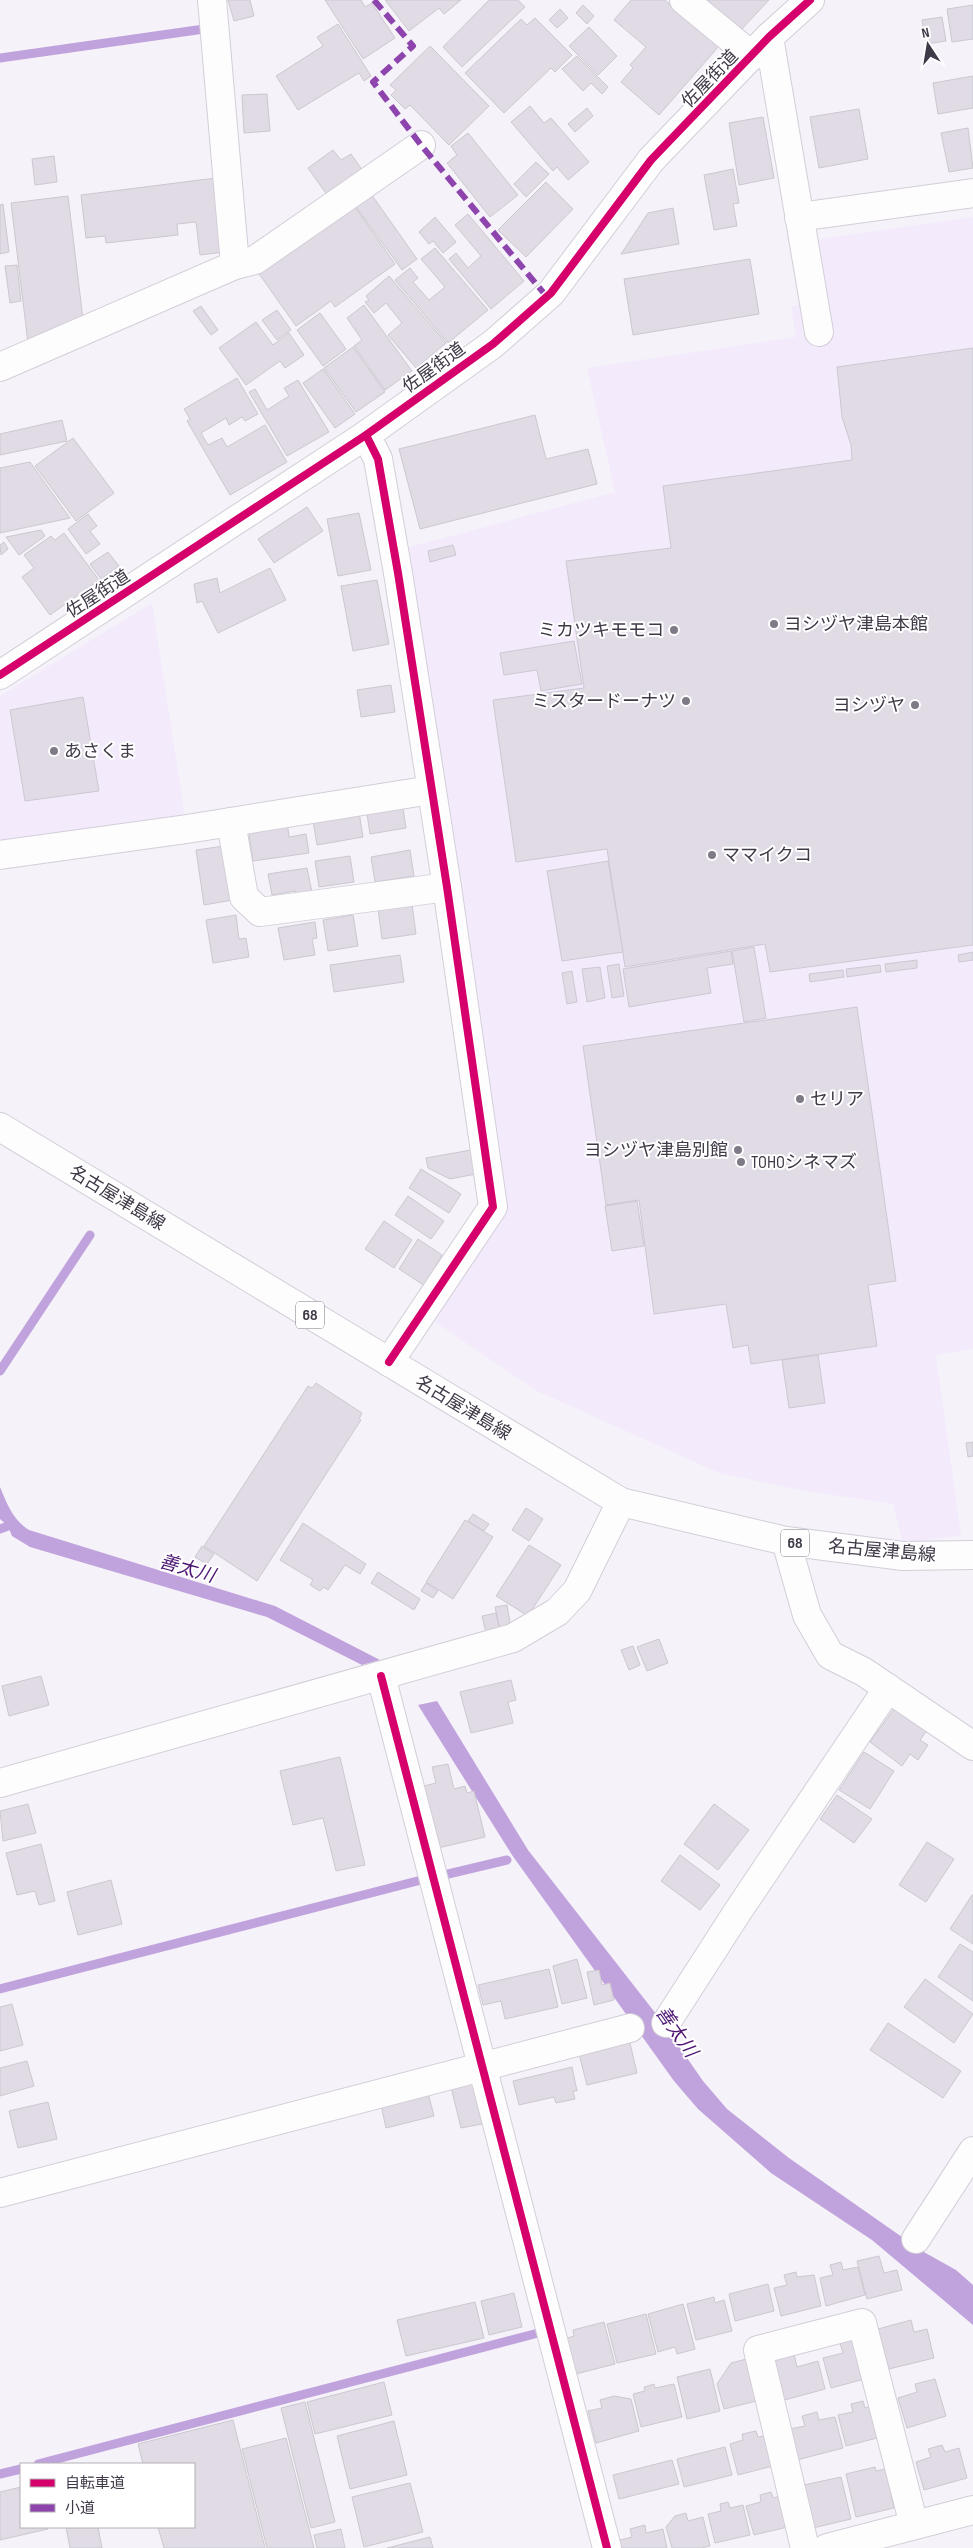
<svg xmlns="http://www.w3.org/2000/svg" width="973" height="2548" font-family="'Sofia Sans Condensed','Noto Sans JP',sans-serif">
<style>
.built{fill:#f3ebfc}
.water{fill:#c0a3dc}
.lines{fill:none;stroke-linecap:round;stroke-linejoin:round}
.stream{stroke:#c0a3dc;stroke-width:9}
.building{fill:#e0dbe5;stroke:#ccc8d1}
.minor-casing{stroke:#d3ced8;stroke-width:30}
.tertiary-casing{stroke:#d3ced8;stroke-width:30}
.primary-casing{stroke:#d3ced8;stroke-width:30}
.minor{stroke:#fefdfe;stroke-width:28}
.tertiary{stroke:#fefdfe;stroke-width:28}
.primary{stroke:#fefdfe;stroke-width:28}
.quiet{stroke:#8e44ad;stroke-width:6;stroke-dasharray:12 6;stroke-linecap:butt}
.cycleway-casing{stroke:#fff;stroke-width:11}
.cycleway{stroke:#d6006c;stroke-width:8}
.poi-dot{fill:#7f7a85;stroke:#fff;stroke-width:2}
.labels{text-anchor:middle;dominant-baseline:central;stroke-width:4;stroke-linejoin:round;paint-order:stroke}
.shield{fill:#fff;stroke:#79747e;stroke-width:1}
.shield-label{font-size:16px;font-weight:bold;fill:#403947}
.street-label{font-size:18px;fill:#403947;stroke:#fff}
.poi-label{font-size:18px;fill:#403947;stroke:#fff;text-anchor:start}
.water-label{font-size:19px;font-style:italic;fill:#4d1673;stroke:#fff}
</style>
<rect width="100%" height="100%" fill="#f5f2f9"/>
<g class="built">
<path d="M973,217V1349L936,1355L961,1535L903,1544L893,1504L805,1491L719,1473L537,1391L432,1320L500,1216L406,548L615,492L587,368L796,337L791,306L826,301L819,239Z"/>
<path d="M152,603L187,829L0,855V696Z"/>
</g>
<g class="water">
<path d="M0,1487C7,1504 13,1520 29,1530L275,1606L380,1660L362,1665L267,1617L30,1547L12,1536L8,1526L0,1519Z"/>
<path d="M437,1701L528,1850L660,2019L703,2081L727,2109L789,2158L922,2251L956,2270L973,2285V2325L872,2240L771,2173L698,2109L674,2081L512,1855L418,1705Z"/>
</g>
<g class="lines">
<g class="stream">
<path d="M0,58L204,29"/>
<path d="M0,1371L90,1235"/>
<path d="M0,1529L8,1526"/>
<path d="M444,1875L507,1860"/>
<path d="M0,1989L425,1879"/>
<path d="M38,2464L542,2332"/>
<path d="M0,2474L21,2469"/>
</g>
</g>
<g class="building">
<path d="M228,0H250L254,16L234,21Z"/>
<path d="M325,0H361L365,7L372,3L395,38L363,59Z"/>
<path d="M385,0H461L444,14L439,8L409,31Z"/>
<path d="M489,0H518L525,7L462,67L443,47Z"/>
<path d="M631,0H665L719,46L659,115L621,82L633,68L630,65L646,47L614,20Z"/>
<path d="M707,0H769L740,31Z"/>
<path d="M583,5L594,16L587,24L576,13Z"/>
<path d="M973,5V39L952,42L947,9Z"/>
<path d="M560,9L568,18L557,28L549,20Z"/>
<path d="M942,17L946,41L926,44L922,20Z"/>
<path d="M535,18L572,55L555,72L551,68L504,113L465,73L521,19L527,25Z"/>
<path d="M338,24L371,76L364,81L359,73L298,110L276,76L323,46L317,37Z"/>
<path d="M589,27L617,56L598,75L569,46Z"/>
<path d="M430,46L489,106L449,145L410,105L405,109L391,95L396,90L390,85Z"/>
<path d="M577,56L608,87L602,94L591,83L583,91L562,69Z"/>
<path d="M973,76V108L938,114L933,83Z"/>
<path d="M267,94L270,131L244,133L242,95Z"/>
<path d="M530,106L544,123L551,118L589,162L568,180L557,167L553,171L511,122Z"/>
<path d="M587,108L593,116L575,132L568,124Z"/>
<path d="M859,109L868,159L819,168L810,117Z"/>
<path d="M763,117L774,178L739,185L729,123Z"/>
<path d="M968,128L973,168L949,172L941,133Z"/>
<path d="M468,133L518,195L490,217L447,163L457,155L451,146Z"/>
<path d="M333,150L341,160L351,154L365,174L330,199L308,168Z"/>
<path d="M54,156L57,182L35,185L32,159Z"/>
<path d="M536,162L549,174L526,197L514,184Z"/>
<path d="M733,169L739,203L733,204L737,226L714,230L704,175Z"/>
<path d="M216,178L224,252L200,255L196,222L177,224L178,235L106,243L105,236L86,238L81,195Z"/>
<path d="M546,182L573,209L526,257L498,230Z"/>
<path d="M369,191L417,259L402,270L353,203Z"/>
<path d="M68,196L83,319L28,343L11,203Z"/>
<path d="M352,203L395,264L335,307L331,301L296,326L257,271Z"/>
<path d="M3,204L9,252L0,254V205Z"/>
<path d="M673,208L679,244L621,254L648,213Z"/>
<path d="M468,214L524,281L491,309L449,259L456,253L468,268L481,256L455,225Z"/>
<path d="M435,217L456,242L443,253L433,241L429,244L419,232Z"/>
<path d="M435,248L488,310L448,343L395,280L410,268L418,278L413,282L429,300L445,287L421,259Z"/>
<path d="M750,259L759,314L633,335L624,279Z"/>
<path d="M17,265L21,301L10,303L5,266Z"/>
<path d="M389,276L446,343L416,368L388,335L402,323L386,303L374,313L365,302L369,300L366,296Z"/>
<path d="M364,305L412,371L385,390L354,346L362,340L347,318Z"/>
<path d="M201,306L218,330L211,335L193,311Z"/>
<path d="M277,310L291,330L277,340L262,320Z"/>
<path d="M320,313L346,349L323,366L297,330Z"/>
<path d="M256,322L273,345L289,333L304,355L285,368L280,361L246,385L219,348Z"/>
<path d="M353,347L385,392L356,412L324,368Z"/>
<path d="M973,348V945L770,972L765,944L625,967L607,849L516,862L493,700L584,688L566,561L671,548L663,486L852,460L851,445L842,417L837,367Z"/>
<path d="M323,369L355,414L335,428L303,383Z"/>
<path d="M237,378L258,414L245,421L242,417L229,425L226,418L201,433L208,445L222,438L227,447L265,425L287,462L230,495L187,421L190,419L184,409Z"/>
<path d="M298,380L329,432L287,456L249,392L255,389L267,410L289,396L284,388Z"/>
<path d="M535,415L546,459L588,449L597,484L420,529L399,449Z"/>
<path d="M62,420L67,441L0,455V434Z"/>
<path d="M73,438L114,493L76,521L35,466Z"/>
<path d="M30,462L70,518L0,533V468Z"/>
<path d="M307,507L323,531L274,563L258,539Z"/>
<path d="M359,513L371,570L338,576L327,519Z"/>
<path d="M88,514L97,526L90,531L100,544L86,554L68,529Z"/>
<path d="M41,530L45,536L19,555L6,537Z"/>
<path d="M64,533L99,580L50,615L22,577L34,568L24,555L51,536L55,540Z"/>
<path d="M4,542L8,549L1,555L0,545Z"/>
<path d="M453,545L456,555L430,562L428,551Z"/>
<path d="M108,552L119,566L101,579L90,564Z"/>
<path d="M270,568L286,600L218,633L202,601L197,603L194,584L217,578L220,593Z"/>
<path d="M377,580L389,644L353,651L341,586Z"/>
<path d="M574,641L582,684L541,691L537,670L504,675L500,653Z"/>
<path d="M391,685L395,712L361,717L357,690Z"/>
<path d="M83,697L99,791L25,801L10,710Z"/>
<path d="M402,801L406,828L370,834L366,807Z"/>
<path d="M358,806L363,837L317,845L312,814Z"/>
<path d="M287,821L289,837L306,834L309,853L253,861L248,827Z"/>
<path d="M224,846L233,900L204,905L196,850Z"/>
<path d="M410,850L414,876L375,882L371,857Z"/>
<path d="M350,856L354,882L319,887L315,861Z"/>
<path d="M608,861L623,952L562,961L547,871Z"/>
<path d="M307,868L312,892L296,895L295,891L272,895L268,874Z"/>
<path d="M412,904L416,934L382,939L378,909Z"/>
<path d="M236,915L239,939L246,938L249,957L213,963L206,920Z"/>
<path d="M353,915L358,946L328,951L323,920Z"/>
<path d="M315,922L317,938L312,939L315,955L284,960L278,928Z"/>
<path d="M754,947L766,1018L744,1022L732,951Z"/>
<path d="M731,951L733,964L707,968L711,993L629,1007L623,969Z"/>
<path d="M973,952V960L959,962L958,955Z"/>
<path d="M400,955L404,982L334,992L330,965Z"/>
<path d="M917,960V968L886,972L885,964Z"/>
<path d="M619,964L624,996L612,998L607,966Z"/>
<path d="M880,965L881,972L847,977L846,969Z"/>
<path d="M600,967L605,998L587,1002L582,969Z"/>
<path d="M843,970L844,977L810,982L809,974Z"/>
<path d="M572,971L577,1002L567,1004L562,973Z"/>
<path d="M857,1007L896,1281L868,1285L877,1346L751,1364L748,1345L733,1348L726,1304L654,1314L639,1200L606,1205L583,1046Z"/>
<path d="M471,1150L476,1174L450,1179L428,1168L426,1158Z"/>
<path d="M421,1169L461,1194L449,1213L409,1188Z"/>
<path d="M408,1196L444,1221L431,1239L395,1215Z"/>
<path d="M637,1201L644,1246L612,1251L605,1206Z"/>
<path d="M384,1221L412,1240L394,1268L365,1249Z"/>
<path d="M418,1239L442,1255L435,1267L440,1270L428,1288L399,1269Z"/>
<path d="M818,1355L825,1403L789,1408L782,1360Z"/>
<path d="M316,1383L362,1413L359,1419L361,1420L257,1581L204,1546L308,1386L312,1388Z"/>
<path d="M973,1442V1456L968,1457L966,1443Z"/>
<path d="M526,1508L543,1519L529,1541L512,1530Z"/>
<path d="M473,1514L489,1524L484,1531L468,1521Z"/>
<path d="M465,1520L493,1537L453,1599L426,1582Z"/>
<path d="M303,1523L366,1564L360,1574L345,1565L328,1590L324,1587L320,1591L310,1585L313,1580L280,1560Z"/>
<path d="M529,1545L561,1565L528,1616L496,1596Z"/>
<path d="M202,1546L214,1554L207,1564L195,1557Z"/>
<path d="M378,1572L420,1599L414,1610L371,1583Z"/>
<path d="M426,1583L438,1591L433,1598L421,1591Z"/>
<path d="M507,1605L511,1628L500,1630L495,1607Z"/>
<path d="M496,1613L500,1631L486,1633L482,1616Z"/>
<path d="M659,1639L668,1663L647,1671L637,1647Z"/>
<path d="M633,1646L640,1665L629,1670L621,1650Z"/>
<path d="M41,1676L49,1705L9,1716L2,1686Z"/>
<path d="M511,1680L516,1700L508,1702L513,1723L471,1733L460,1692Z"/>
<path d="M898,1703L930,1726L920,1740L928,1745L918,1760L910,1754L902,1766L870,1742Z"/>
<path d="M864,1752L894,1771L870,1809L839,1790Z"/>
<path d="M340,1757L365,1865L336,1871L323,1818L293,1825L280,1771Z"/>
<path d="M448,1764L454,1789L465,1786L467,1793L474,1791L485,1837L438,1848L424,1786L436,1783L432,1767Z"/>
<path d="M837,1795L872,1819L854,1843L820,1819Z"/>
<path d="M28,1804L36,1833L3,1841L0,1811Z"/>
<path d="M714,1804L749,1830L718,1870L684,1844Z"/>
<path d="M927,1842L954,1859L926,1902L899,1885Z"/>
<path d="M41,1844L55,1901L39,1905L35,1891L17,1895L6,1853Z"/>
<path d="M680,1855L720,1885L700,1910L661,1881Z"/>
<path d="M111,1880L122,1924L78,1935L67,1892Z"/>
<path d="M972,1895H973V1944L950,1929Z"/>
<path d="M960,1944L973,1952V2001L938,1977Z"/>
<path d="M577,1959L587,1998L562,2004L553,1966Z"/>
<path d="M549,1969L558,2007L505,2019L501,2001L483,2005L478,1985Z"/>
<path d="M599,1970L602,1985L610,1983L614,2000L594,2005L587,1972Z"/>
<path d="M925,1979L973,2014L954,2043L904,2007Z"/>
<path d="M12,2004L23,2045L0,2051V2007Z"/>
<path d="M888,2023L961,2071L943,2098L870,2050Z"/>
<path d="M630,2043L637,2073L587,2085L579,2054Z"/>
<path d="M27,2061L34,2086L0,2096V2068Z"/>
<path d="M572,2067L577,2091H573L575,2099L556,2103L554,2097L519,2105L513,2081Z"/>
<path d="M472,2082L482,2124L461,2128L451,2087Z"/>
<path d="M428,2093L434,2116L386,2128L381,2105Z"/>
<path d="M48,2102L57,2139L18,2148L9,2111Z"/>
<path d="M879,2256L884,2273L897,2270L902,2290L867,2299L857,2261Z"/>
<path d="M841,2262L843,2270L858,2267L865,2295L826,2306L820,2278L833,2275L830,2265Z"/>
<path d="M796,2272L797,2277L814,2275L821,2306L781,2316L774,2288L787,2285L784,2275Z"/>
<path d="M768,2284L774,2311L735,2321L729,2294Z"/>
<path d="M514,2293L522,2327L489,2335L481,2301Z"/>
<path d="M714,2297L715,2303L724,2300L732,2331L696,2340L687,2304Z"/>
<path d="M475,2302L484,2338L406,2356L397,2320Z"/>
<path d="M683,2304L695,2349L677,2354L675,2347L658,2352L648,2314Z"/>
<path d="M646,2314L656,2354L617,2363L607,2324Z"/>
<path d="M911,2320L914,2332L927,2329L934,2358L889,2369L878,2329Z"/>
<path d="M604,2322L615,2364L572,2375L562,2340L574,2336L573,2330Z"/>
<path d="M861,2338L872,2377L831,2388L823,2358L843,2353L840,2343Z"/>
<path d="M793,2350L797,2367L818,2361L825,2389L781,2401L769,2356Z"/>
<path d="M754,2357L765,2399L724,2409L717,2384L731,2363Z"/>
<path d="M710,2369L720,2411L687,2419L677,2377Z"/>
<path d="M935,2379L946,2416L907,2428L898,2398L917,2392L915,2384Z"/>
<path d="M384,2382L392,2415L315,2434L307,2402Z"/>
<path d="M654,2384L655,2388L674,2384L682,2417L641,2427L633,2394L645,2391L644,2387Z"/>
<path d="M614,2396L631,2399L639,2431L596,2443L588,2411L602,2408L600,2400Z"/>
<path d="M863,2401L865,2408L880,2404L889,2435L846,2446L838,2415L853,2412L851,2404Z"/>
<path d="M305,2402L335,2522L311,2528L281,2408Z"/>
<path d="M817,2412L819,2420L835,2417L843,2448L797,2460L789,2429L805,2426L802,2416Z"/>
<path d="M233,2420L265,2548H164L158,2527H194V2464H143L138,2444Z"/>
<path d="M394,2421L407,2475L350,2489L337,2436Z"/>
<path d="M756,2431L758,2437L769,2435L777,2465L738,2475L730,2444L743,2440L742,2434Z"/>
<path d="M286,2438L314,2548H267L242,2449Z"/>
<path d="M942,2445L945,2452L959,2448L967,2478L924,2490L916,2462L931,2457L928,2449Z"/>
<path d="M725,2447L732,2475L684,2487L677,2459Z"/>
<path d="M672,2460L679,2484L619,2499L613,2475Z"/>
<path d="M875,2467L876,2471L885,2469L894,2508L856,2517L846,2474Z"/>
<path d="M841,2477L851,2519L813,2528L804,2485Z"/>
<path d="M410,2483L423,2532L364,2547L352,2497Z"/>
<path d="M21,2487V2527H47L48,2529L0,2540V2492Z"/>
<path d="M771,2492L773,2498L788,2494L796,2525L754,2535L746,2506L761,2502L760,2495Z"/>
<path d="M728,2502L730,2508L743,2505L750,2535L715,2543L708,2514L721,2511L720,2504Z"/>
<path d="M686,2513L688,2521L703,2517L710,2546L701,2548H672L666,2527L675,2516Z"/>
<path d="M645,2525L646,2533L663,2529L667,2548H618L616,2541L632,2537L630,2529Z"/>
<path d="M66,2527H98L102,2548H70Z"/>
<path d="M341,2529L345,2548H317L314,2535Z"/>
<path d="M430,2537L433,2548H387Z"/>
</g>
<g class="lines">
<g class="minor-casing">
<g id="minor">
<path d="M684,0L752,56"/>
<path d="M769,37L819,332"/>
<path d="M799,217L973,193"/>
<path d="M235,265L255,260L421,145"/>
<path d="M0,367L235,265L212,0"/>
<path d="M366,435L378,459L398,573L447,887L493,1207L389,1362"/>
<path d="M231,822L244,897L260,912L447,887"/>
<path d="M0,855L187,829L431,790"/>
<path d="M786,1541L807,1615L830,1655L864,1672L973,1746"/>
<path d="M381,1676L607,2548"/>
<path d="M666,2023L738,1911L888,1688"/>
<path d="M0,2193L630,2028"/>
<path d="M916,2239L973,2151"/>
<path d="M805,2548L758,2350L862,2323L914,2525"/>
<path d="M827,2548L973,2510"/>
</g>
</g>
<g class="tertiary-casing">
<g id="tertiary">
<path d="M0,675L366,435L493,344L551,293L651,160L769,37L810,0"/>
<path d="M0,1783L513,1638L557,1612L577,1591L621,1502"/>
</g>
</g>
<g class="primary-casing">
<path id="primary" d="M0,1127L621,1502L786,1541L903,1556L973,1555"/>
</g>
<use href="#minor" class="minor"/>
<use href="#tertiary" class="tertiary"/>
<use href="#primary" class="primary"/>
<path class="quiet" d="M374,0L413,46L373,82L421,145L547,297"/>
<g class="cycleway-casing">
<g id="cycleway">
<path d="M366,435L378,459L398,573L447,887L493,1207L389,1362"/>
<path d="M0,675L366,435L493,344L551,293L651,160L769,37L810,0"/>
<path d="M381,1676L607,2548"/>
</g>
</g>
<use href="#cycleway" class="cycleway"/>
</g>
<g class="poi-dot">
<circle cx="774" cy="624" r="5"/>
<circle cx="674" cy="630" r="5"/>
<circle cx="686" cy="701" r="5"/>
<circle cx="915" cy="705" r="5"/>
<circle cx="54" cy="751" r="5"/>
<circle cx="712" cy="855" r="5"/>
<circle cx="800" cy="1099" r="5"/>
<circle cx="738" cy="1150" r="5"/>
<circle cx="741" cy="1162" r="5"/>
</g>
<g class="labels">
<g class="shield">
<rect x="296" y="1301.5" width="28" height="27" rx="4"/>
<rect x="781" y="1529.5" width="28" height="27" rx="4"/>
</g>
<g class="shield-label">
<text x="310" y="1315">68</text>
<text x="795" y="1543">68</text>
</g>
<g class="street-label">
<text transform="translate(710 79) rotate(-46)">佐屋街道</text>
<text transform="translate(434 368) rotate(-36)">佐屋街道</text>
<text transform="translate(98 594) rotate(-33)">佐屋街道</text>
<text transform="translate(117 1198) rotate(31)">名古屋津島線</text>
<text transform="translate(463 1408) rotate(31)">名古屋津島線</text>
<text transform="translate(882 1551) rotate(5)">名古屋津島線</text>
</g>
<g class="poi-label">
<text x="784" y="624">ヨシヅヤ津島本館</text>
<text x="664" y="630" text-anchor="end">ミカツキモモコ</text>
<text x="676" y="701" text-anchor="end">ミスタードーナツ</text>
<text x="905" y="705" text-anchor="end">ヨシヅヤ</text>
<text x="64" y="751">あさくま</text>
<text x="722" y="855">ママイクコ</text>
<text x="810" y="1099">セリア</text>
<text x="728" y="1150" text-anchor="end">ヨシヅヤ津島別館</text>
<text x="751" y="1162">TOHOシネマズ</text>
</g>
<g class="water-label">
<text transform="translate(187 1569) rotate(16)">善太川</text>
<text transform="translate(676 2032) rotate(55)">善太川</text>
</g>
</g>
<rect x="20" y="2463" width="175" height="65" fill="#ffffff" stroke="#b3b0b5"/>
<rect x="30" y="2479" width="25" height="8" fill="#d6006c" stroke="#b3b0b5"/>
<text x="65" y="2488" font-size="15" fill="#403947">自転車道</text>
<rect x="30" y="2504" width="25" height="8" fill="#8e44ad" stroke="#b3b0b5"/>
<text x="65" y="2513" font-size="15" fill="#403947">小道</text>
<g transform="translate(928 45) rotate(348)" stroke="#ffffff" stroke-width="4" paint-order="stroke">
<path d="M0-4L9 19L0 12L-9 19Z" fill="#403947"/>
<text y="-8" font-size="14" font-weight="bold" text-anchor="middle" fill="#403947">N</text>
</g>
</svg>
